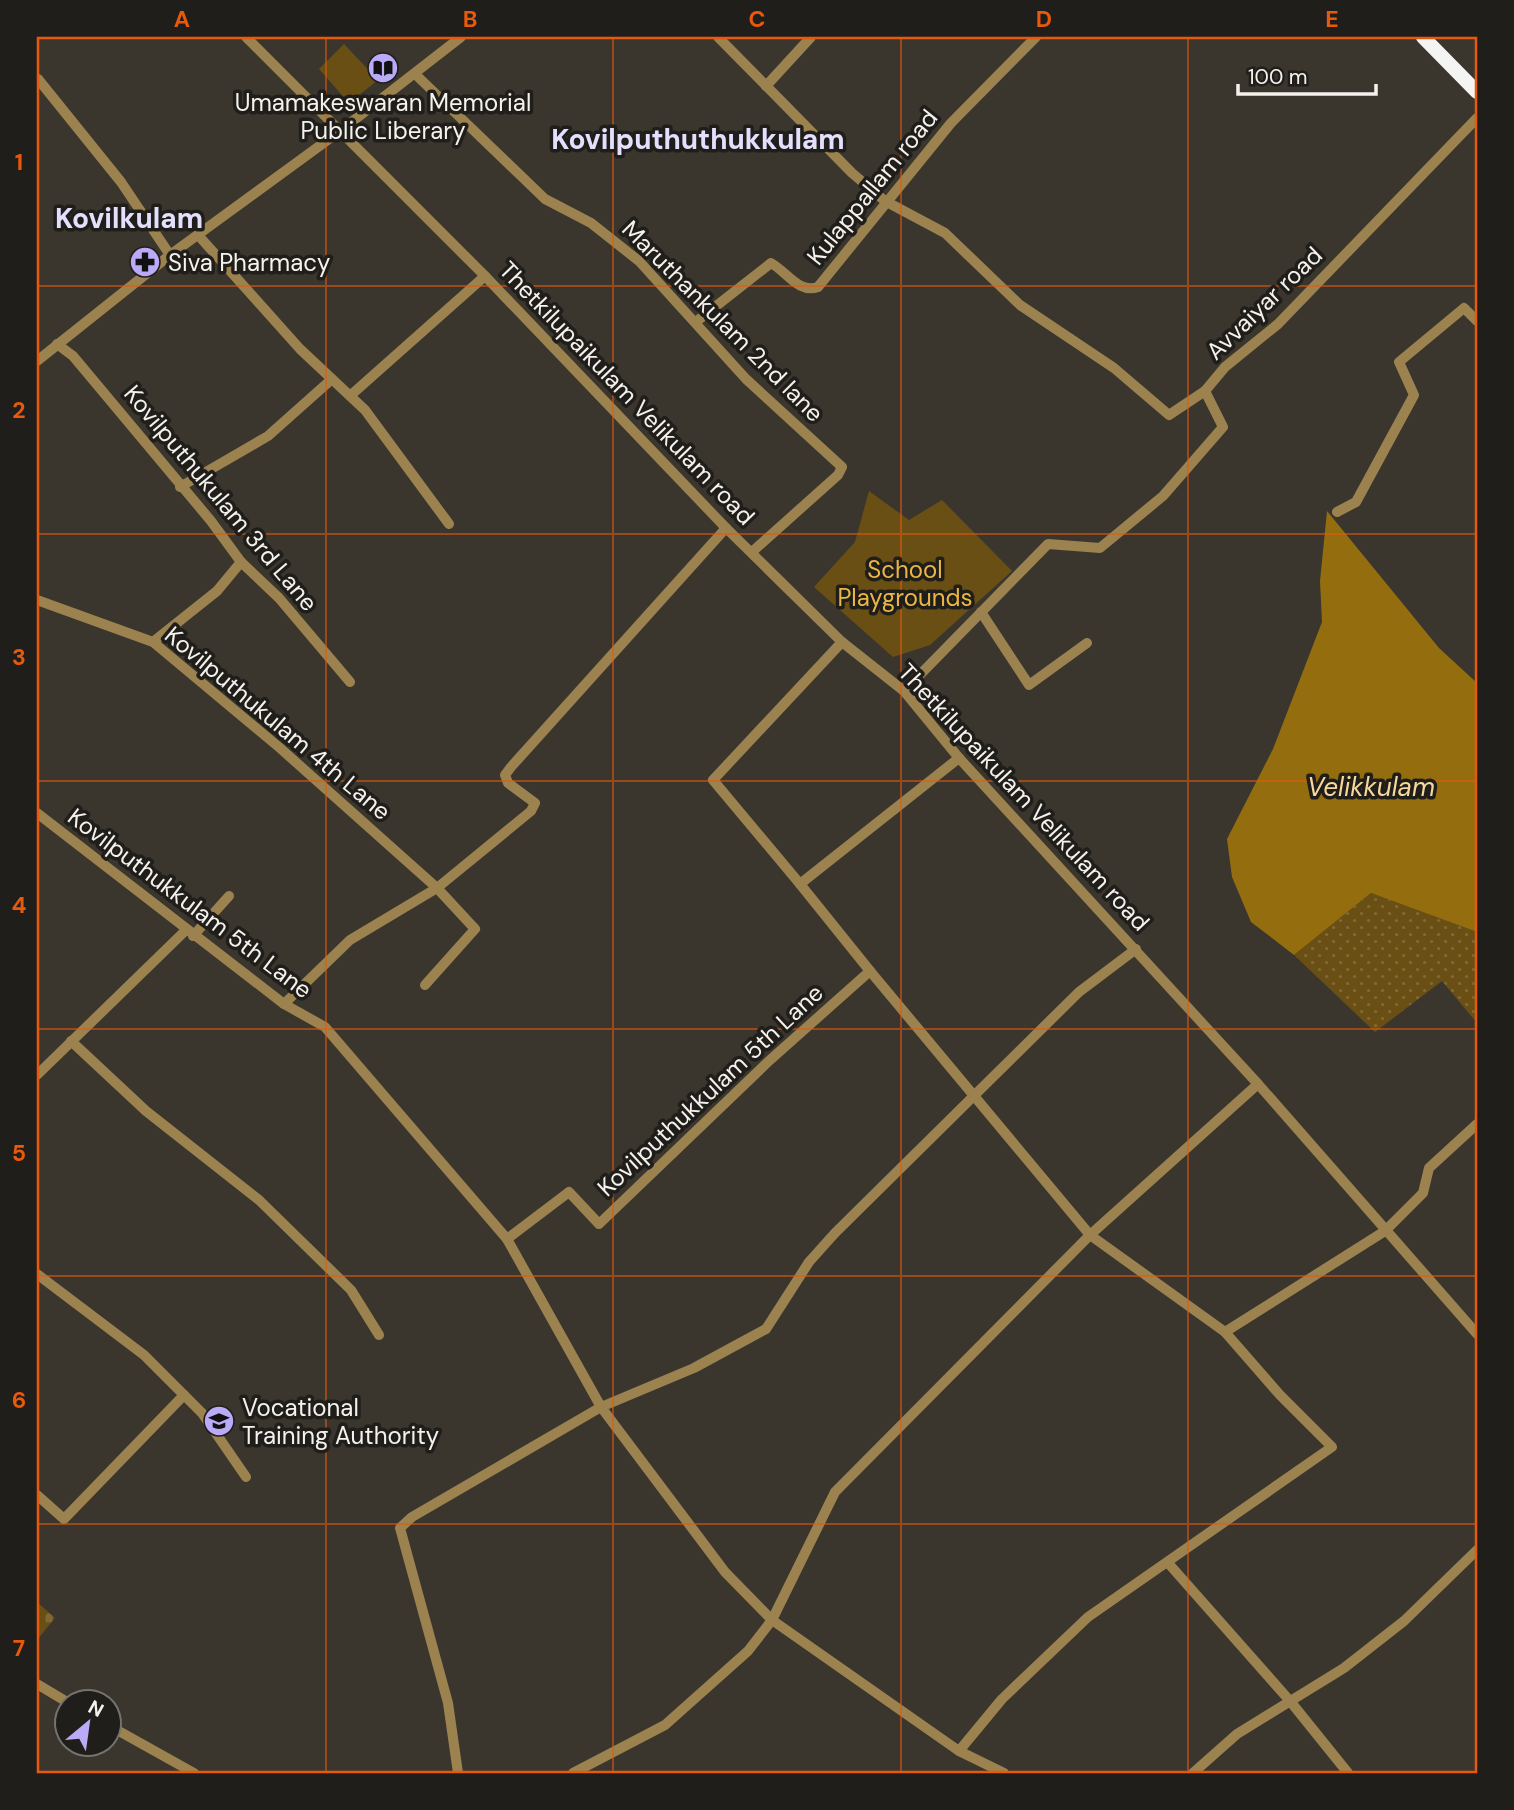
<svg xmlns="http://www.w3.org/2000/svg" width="1514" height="1810" font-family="'DM Sans',sans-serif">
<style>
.grass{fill:url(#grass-dots)}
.cemetery{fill:url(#cemetery-stones)}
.park{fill:#6a4f15}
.water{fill:#946d0f}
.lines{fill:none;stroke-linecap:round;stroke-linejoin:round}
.minor{stroke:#9c824e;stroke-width:10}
.highway{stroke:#f4f4f4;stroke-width:14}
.grid{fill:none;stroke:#e8590c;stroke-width:2;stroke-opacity:0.55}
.labels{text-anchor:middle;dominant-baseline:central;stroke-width:7;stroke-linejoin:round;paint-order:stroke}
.poi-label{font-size:24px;fill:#f5f2ed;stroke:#201e1a;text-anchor:start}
.street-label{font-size:24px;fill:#f5f2ed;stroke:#201e1a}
.park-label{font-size:24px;fill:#ebb644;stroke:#201e1a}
.water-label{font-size:26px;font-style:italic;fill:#f7d79b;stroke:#201e1a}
.quarter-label{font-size:28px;font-weight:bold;fill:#e4dffd;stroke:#201e1a}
.neatline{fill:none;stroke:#e8590c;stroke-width:2.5}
.grid-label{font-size:23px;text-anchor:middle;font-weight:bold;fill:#e8590c}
</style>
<defs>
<pattern id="grass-dots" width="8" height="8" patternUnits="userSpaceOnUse" patternTransform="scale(1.75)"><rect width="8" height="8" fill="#6a4f15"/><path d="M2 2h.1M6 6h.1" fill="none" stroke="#806937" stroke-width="1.8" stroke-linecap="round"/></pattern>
<pattern id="cemetery-stones" width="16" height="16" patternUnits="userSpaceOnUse" patternTransform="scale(1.75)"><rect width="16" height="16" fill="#6a4f15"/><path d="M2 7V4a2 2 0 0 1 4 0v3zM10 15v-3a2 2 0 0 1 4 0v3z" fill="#806937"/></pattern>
</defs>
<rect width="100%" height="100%" fill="#3a362e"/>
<path class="grass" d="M1371,893L1477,932V1023L1442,981L1375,1032L1294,955Z"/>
<path class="cemetery" d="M37,1602L55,1618L37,1640Z"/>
<g class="park">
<path d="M344,44L378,80L349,103L319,69Z"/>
<path d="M869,491L909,520L942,500L1012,571L930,645L893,657L814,587L855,542Z"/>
</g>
<path class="water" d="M1327,511L1439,648L1477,683V932L1371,893L1294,955L1251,922L1232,877L1227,839L1273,749L1322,622L1320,581Z"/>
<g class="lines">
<g class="minor">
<path d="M246,37L485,276L726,528L842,642L904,691L959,758L1258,1084L1477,1334"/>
<path d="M718,37L852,173L885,201L945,233L1020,305L1114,368L1169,415L1205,391"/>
<path d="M415,74L545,199L591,223L639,261L746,379L842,467L838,475L753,551"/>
<path d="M38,79L121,182L170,255"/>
<path d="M766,86L811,37"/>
<path d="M198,235L300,349L365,410L449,524"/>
<path d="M697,321L771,263C787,272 799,294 818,287L951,123L1036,37"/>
<path d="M57,344L73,356L211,521L241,562L279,598L350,682"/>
<path d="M37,361L170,255L340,131L461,37"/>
<path d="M351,395L485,276"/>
<path d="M180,487L268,436L332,379"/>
<path d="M1337,512L1356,502L1414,395L1399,362L1464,308L1477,321"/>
<path d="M37,600L153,642L280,748L437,888L475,929L425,985"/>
<path d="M981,612L1029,685L1087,643"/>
<path d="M153,642L217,591L241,562"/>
<path d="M904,691L1048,544L1100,548L1163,496L1223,427L1205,391L1225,367L1278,324L1477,118"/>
<path d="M37,813L284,1004L325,1027L507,1239L569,1192L599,1224L770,1060L870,971L800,884L959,758"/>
<path d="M800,884L713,780L842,642"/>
<path d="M193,936L229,896"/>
<path d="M870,971L1090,1235L1225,1332L1385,1231L1423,1193L1429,1168L1477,1124"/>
<path d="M284,1004L350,940L437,888L531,811L535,803L508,783L505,775L511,767L726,528"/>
<path d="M71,1041L146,1111L259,1200L351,1290L379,1335"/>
<path d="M37,1075L185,931"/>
<path d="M37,1274L144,1355L202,1413L246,1477"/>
<path d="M37,1495L64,1519L184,1395"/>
<path d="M1169,1564L1290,1701L1348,1773"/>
<path d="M37,1684L67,1702"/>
<path d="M108,1725L194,1773"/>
<path d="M959,1751L1002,1699L1088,1617L1332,1447L1280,1395L1225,1332"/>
<path d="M458,1773L448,1703L400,1528L412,1517L601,1407L507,1239"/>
<path d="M573,1773L665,1725L748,1651L772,1620L835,1492L1090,1235L1258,1084"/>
<path d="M1004,1773L959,1751L772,1620L725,1572L601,1407L694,1368L766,1329L809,1262L835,1233L1079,992L1136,949"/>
<path d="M1193,1773L1237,1734L1344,1668L1404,1621L1477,1550"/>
</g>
<path class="highway" d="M1423,37L1477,92"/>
</g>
<path class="grid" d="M326,37V1773M613,37V1773M901,37V1773M1188,37V1773M37,286H1477M37,534H1477M37,781H1477M37,1029H1477M37,1276H1477M37,1524H1477"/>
<defs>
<g id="library-disc" transform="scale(1.575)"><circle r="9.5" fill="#baaaf7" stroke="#201e1a"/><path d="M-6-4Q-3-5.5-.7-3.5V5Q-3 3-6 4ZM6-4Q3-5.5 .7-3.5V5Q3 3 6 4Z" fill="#111"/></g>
<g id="pharmacy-disc" transform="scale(1.575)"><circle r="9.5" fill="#baaaf7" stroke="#201e1a"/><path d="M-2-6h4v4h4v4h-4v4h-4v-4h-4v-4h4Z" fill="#111"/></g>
<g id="university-disc" transform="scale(1.575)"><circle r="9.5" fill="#baaaf7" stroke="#201e1a"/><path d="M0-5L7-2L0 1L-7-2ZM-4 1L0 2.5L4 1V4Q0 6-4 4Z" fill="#111"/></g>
</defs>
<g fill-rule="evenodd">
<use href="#library-disc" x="383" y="68"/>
<use href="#pharmacy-disc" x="145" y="262"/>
<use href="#university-disc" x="219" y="1421"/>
</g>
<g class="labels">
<g class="poi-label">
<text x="383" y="102" text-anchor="middle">Umamakeswaran Memorial<tspan x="383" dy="28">Public Liberary</tspan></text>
<text x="168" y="262">Siva Pharmacy</text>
<text x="242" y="1407">Vocational<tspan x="242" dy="28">Training Authority</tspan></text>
</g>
<g class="street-label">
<text transform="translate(872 187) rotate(-51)">Kulappallam road</text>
<text transform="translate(1264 303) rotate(-44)">Avvaiyar road</text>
<text transform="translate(723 321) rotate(45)">Maruthankulam 2nd lane</text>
<text transform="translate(627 393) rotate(46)">Thetkilupaikulam Velikulam road</text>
<text transform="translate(221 498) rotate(50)">Kovilputhukulam 3rd Lane</text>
<text transform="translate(278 723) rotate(40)">Kovilputhukulam 4th Lane</text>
<text transform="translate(1024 797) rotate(47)">Thetkilupaikulam Velikulam road</text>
<text transform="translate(190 903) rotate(37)">Kovilputhukkulam 5th Lane</text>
<text transform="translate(710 1090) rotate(-43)">Kovilputhukkulam 5th Lane</text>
</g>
<g class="park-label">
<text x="905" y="569">School<tspan x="905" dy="28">Playgrounds</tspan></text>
</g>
<g class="water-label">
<text x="1371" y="787">Velikkulam</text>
</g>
<g class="quarter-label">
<text x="698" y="139">Kovilputhuthukkulam</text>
<text x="129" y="218">Kovilkulam</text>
</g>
</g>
<rect width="1514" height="1810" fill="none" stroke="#201e1a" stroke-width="77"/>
<g transform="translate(88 1723) rotate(29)"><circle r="33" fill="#201e1a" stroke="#75736e" stroke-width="2"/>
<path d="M0-5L12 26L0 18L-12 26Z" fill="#baaaf7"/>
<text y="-10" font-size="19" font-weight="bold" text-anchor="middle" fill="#f5f2ed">N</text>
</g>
<path d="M1238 84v10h138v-10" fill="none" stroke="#f5f2ed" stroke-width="3.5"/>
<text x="1248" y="84" font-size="21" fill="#f5f2ed" stroke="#201e1a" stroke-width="5" paint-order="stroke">100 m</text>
<rect x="38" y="38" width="1438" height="1734" class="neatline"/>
<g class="grid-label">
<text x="182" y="27">A</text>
<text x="470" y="27">B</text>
<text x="757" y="27">C</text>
<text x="1044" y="27">D</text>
<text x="1332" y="27">E</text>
<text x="19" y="170">1</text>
<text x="19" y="418">2</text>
<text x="19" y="665">3</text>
<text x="19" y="913">4</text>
<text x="19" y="1161">5</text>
<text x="19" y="1408">6</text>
<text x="19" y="1656">7</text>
</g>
</svg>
